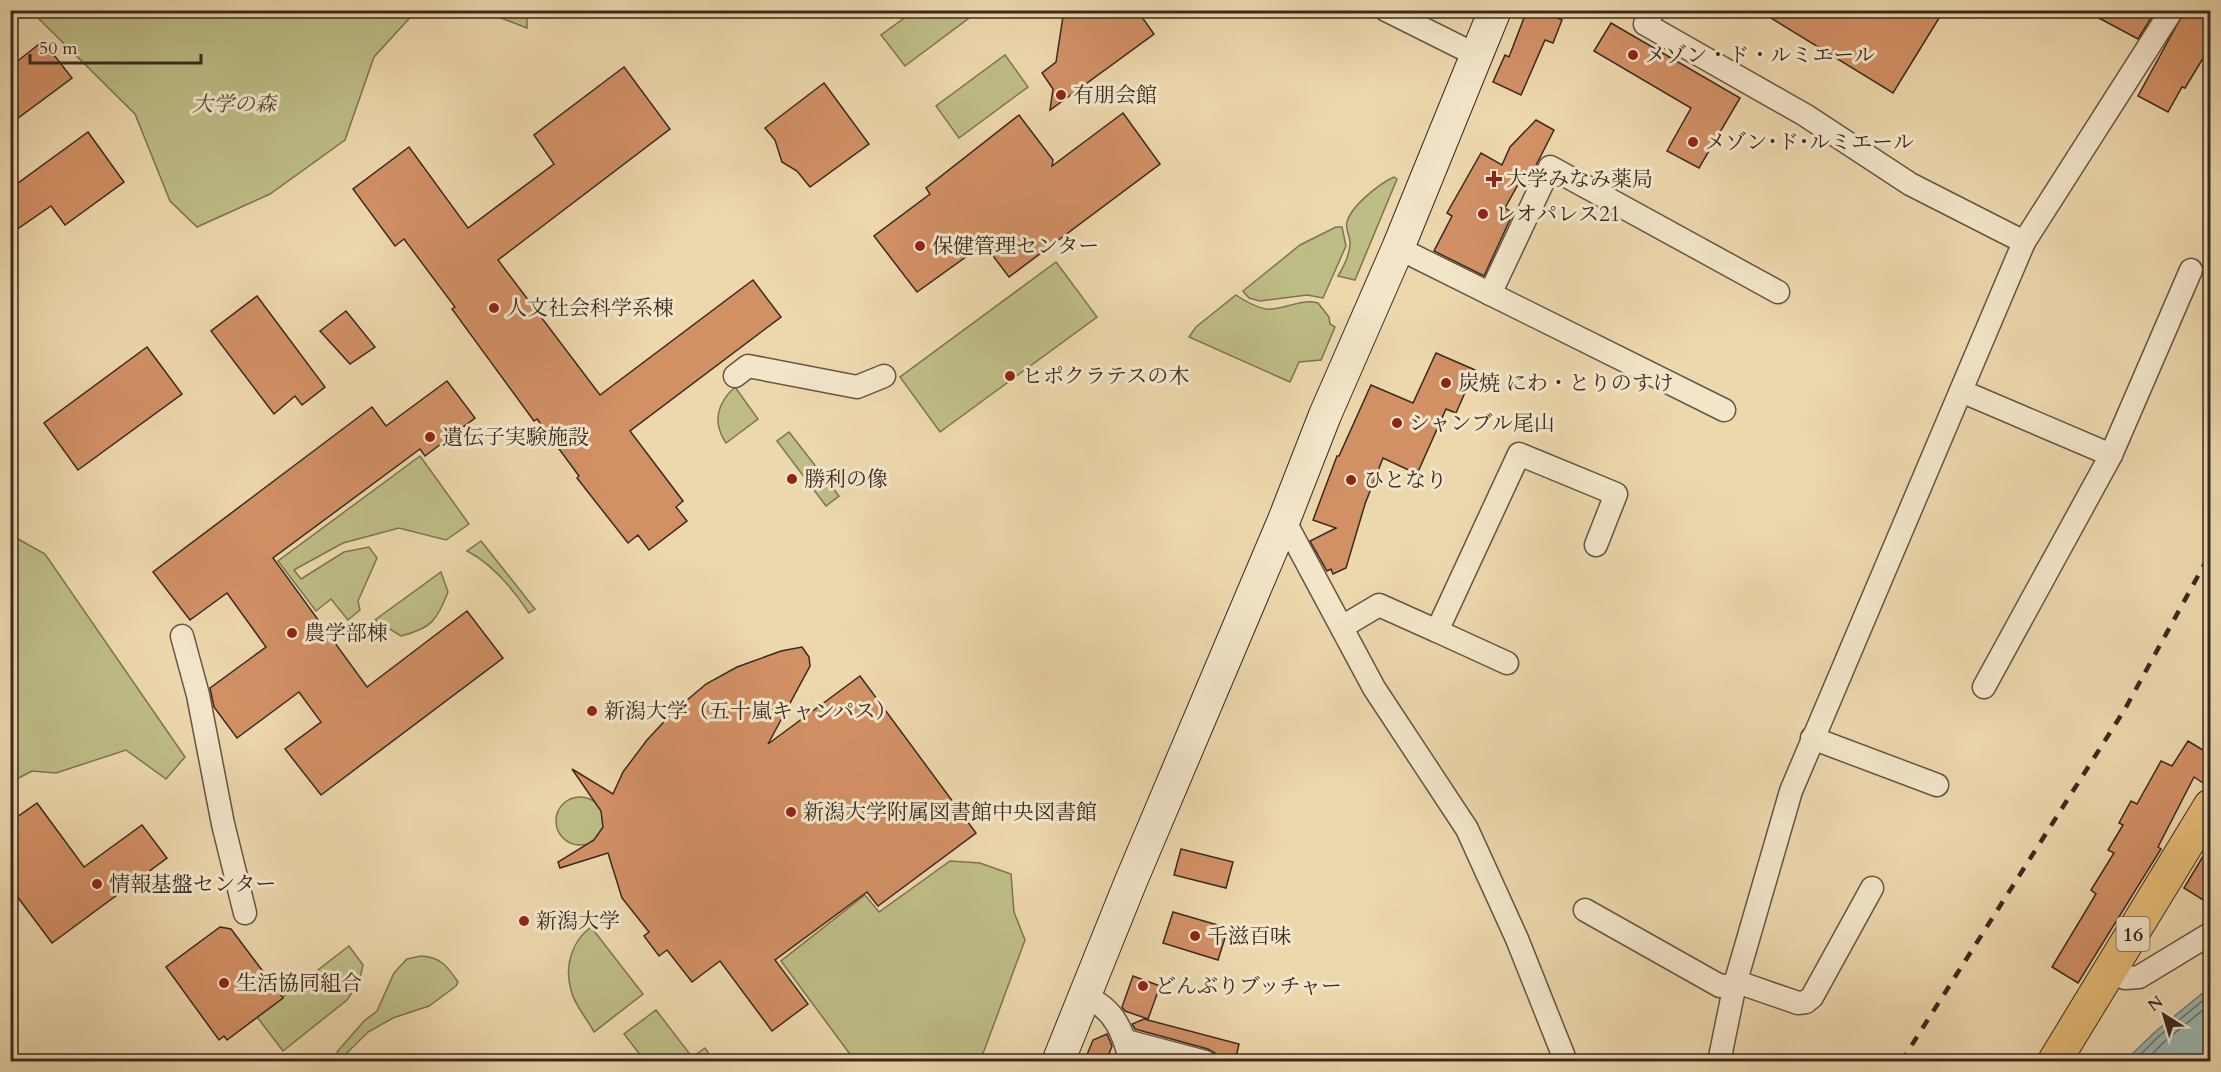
<svg xmlns="http://www.w3.org/2000/svg" width="2221" height="1072" font-family="Cardo,'Noto Serif JP',serif">
<style>
.green{fill:#bebd86;stroke:#7c7453;stroke-width:1.5}
.water{fill:#9ab8b1;stroke:#737f77;stroke-width:1.5}
.lines{fill:none;stroke-linecap:round;stroke-linejoin:round}
.shore{stroke:#6a7168;stroke-width:1.5}
.building{fill:#d29065;stroke:#392a20;stroke-width:1.5}
.street-casing{stroke:#665543;stroke-width:25}
.secondary-casing{stroke:#392a20;stroke-width:34}
.primary-casing{stroke:#392a20;stroke-width:35}
.street{stroke:#f3e5ca;stroke-width:22}
.secondary{stroke:#f3e5ca;stroke-width:32}
.primary{stroke:#e6bc76;stroke-width:33}
.rail{stroke:#392a20;stroke-width:4.5;stroke-dasharray:10 10;stroke-linecap:butt}
.poi-dot{fill:#8f2418;stroke:#f3e5ca;stroke-width:2}
.labels{text-anchor:middle;dominant-baseline:central;stroke-width:6;stroke-linejoin:round;paint-order:stroke}
.shield{fill:#f3e5ca;stroke:#716253;stroke-width:1.5}
.shield-label{font-size:20px;font-weight:bold;fill:#392a20}
.poi-label{font-size:21px;fill:#392a20;stroke:#f3e5ca;text-anchor:start}
.park-label{font-size:21px;font-style:italic;fill:#544734;stroke:#f3e5ca}
</style>
<rect width="100%" height="100%" fill="#edd7ad"/>
<filter id="stains"><feTurbulence type="fractalNoise" baseFrequency=".00333" numOctaves="4"/><feColorMatrix values="0 0 0 0 .2 0 0 0 0 .09 0 0 0 0 .02 0 0 0 .5 -.17"/></filter>
<radialGradient id="worn" r=".72"><stop offset=".6" stop-color="#630" stop-opacity="0"/><stop offset="1" stop-color="#630" stop-opacity=".3"/></radialGradient>
<g class="green">
<path d="M31,11H416L374,57L345,140L270,194L197,227L170,201L135,114Z"/>
<path d="M483,11H527V28Z"/>
<path d="M914,11H970L973,15L905,66L881,35Z"/>
<path d="M1005,55L1028,87L959,138L936,106Z"/>
<path d="M1394,177L1397,179L1355,280L1338,276C1344,266 1351,253 1350,241C1349,235 1345,227 1347,222C1351,206 1379,184 1394,177Z"/>
<path d="M1336,227H1342L1346,246L1323,298L1307,295L1260,301L1249,298L1243,291L1300,245Z"/>
<path d="M1056,262L1097,317L940,432L900,377Z"/>
<path d="M1236,295C1245,301 1255,307 1266,309C1283,311 1300,298 1318,303L1329,317L1330,324L1335,327L1321,360L1299,362L1290,382L1189,337L1196,327Z"/>
<path d="M735,387L758,419L726,443C712,423 717,403 735,387Z"/>
<path d="M789,432L839,496L826,506L777,441Z"/>
<path d="M420,456L469,524L446,540L399,528L343,543L301,566L294,570L301,579L344,552L369,547L377,558L358,601L360,610L348,620L331,599L316,611L278,561Z"/>
<path d="M11,535L45,554L185,757L166,779L126,750L56,773L32,771L11,782Z"/>
<path d="M481,541L535,609L529,613C513,589 493,564 467,551Z"/>
<path d="M441,572L448,592C436,621 432,628 401,636L375,620Z"/>
<circle cx="580" cy="821" r="24"/>
<path d="M950,861L980,863L1011,874L1014,912L1025,940L984,1051L977,1061H855L781,961L865,895L879,912Z"/>
<path d="M591,927L643,994L594,1032C587,1018 574,1005 571,990C564,966 572,941 591,927Z"/>
<path d="M349,946L363,965L359,982L347,1000L283,1051L257,1017Z"/>
<path d="M421,956C441,957 448,967 458,982L456,986L429,1006L393,1018L368,1032L342,1058L337,1052L364,1021L377,1011L394,973L407,959Z"/>
<path d="M656,1010L692,1057L705,1048L714,1061H645L624,1034Z"/>
<path d="M411,1054L428,1061H387L392,1058Z"/>
</g>
<path class="water" d="M2210,987V1048L2195,1061H2125L2155,1032Z"/>
<g class="lines">
<g class="shore">
<path d="M2133,1062L2159,1036L2210,995"/>
<path d="M2144,1062L2164,1042L2210,1004"/>
</g>
</g>
<g class="building">
<path d="M1064,10H1137L1154,34L1050,110L1053,89L1042,73L1056,62Z"/>
<path d="M1527,10H1539L1562,20L1553,43L1545,40L1521,95L1493,82L1505,55L1509,57Z"/>
<path d="M1758,10H1944L1893,93Z"/>
<path d="M2084,10H2156L2138,39Z"/>
<path d="M2185,10H2208L2204,18L2211,22V45L2185,88L2182,87L2168,112L2138,96Z"/>
<path d="M1611,23L1740,98L1699,168L1667,151L1691,108L1594,51Z"/>
<path d="M43,41L72,78L10,124V67Z"/>
<path d="M624,67L670,129L498,260L600,395L753,280L781,317L630,431L683,501L676,507L687,521L649,550L638,535L628,543L577,478L579,476L537,419L534,421L452,309L455,307L404,239L395,246L353,189L409,147L468,228L554,164L534,135Z"/>
<path d="M824,83L869,144L810,187L797,171L782,162L775,140L765,128Z"/>
<path d="M1123,113L1160,164L1009,277L984,244L917,292L874,236L930,194L926,188L1019,115L1053,160L1052,166Z"/>
<path d="M1536,120L1554,130L1531,175L1525,172L1505,208L1513,213L1484,276L1434,251L1452,216L1447,213L1481,153L1502,165L1510,147Z"/>
<path d="M88,132L124,182L65,225L51,206L10,234V189Z"/>
<path d="M257,296L325,387L302,405L295,396L274,414L211,331Z"/>
<path d="M346,311L375,347L350,364L320,331Z"/>
<path d="M147,347L182,394L78,470L44,423Z"/>
<path d="M1436,353L1475,370L1456,413L1446,409L1417,474L1383,458L1365,504L1346,568L1333,574L1331,569L1327,571L1310,541L1336,528L1313,520L1337,456H1339L1371,385L1413,403Z"/>
<path d="M447,381L475,418L425,456L420,449L273,558L367,687L467,611L503,658L321,795L285,749L321,722L299,692L237,738L214,707L210,688L266,647L227,593L190,620L153,572L372,407L386,426Z"/>
<path d="M802,647L809,657L810,666L768,744L860,676L976,833L878,906L867,892L775,960L808,1004L772,1031L720,961L692,982L667,950L659,956L644,936L649,932L622,898L608,853L560,868L558,862L594,840L603,827L601,811L572,769L613,794L623,772L647,740L674,711L706,684L737,667L781,651Z"/>
<path d="M2188,741L2211,755V771L2203,783L2194,777L2158,847L2161,849L2078,983L2052,967L2096,894L2091,890L2114,853L2108,850L2123,825L2119,823L2131,801L2137,804L2161,761L2172,766Z"/>
<path d="M37,803L84,867L142,825L167,858L52,943L10,887V822Z"/>
<path d="M2211,843V905L2184,888Z"/>
<path d="M1181,849L1233,862L1226,888L1174,875Z"/>
<path d="M1173,912L1228,928L1218,960L1163,943Z"/>
<path d="M220,927L231,929L283,998L227,1040L224,1036L219,1040L166,967Z"/>
<path d="M1133,976L1160,986L1148,1019L1125,1011L1122,1007Z"/>
<path d="M1144,1019L1239,1044L1235,1062L1218,1059L1215,1053L1208,1049L1135,1029L1132,1024Z"/>
<path d="M1107,1034L1112,1046L1106,1062H1084L1093,1040Z"/>
</g>
<g class="lines">
<g class="street-casing">
<g id="street">
<path d="M1386,10L1476,55"/>
<path d="M1654,10L1645,24L1805,115L1910,184L2024,242"/>
<path d="M1398,248L1724,410"/>
<path d="M1490,294L1550,167L1778,292"/>
<path d="M735,376L748,366L857,387L884,376"/>
<path d="M1961,391L2111,455L1984,687"/>
<path d="M2111,455L2191,270"/>
<path d="M1284,520L1374,688L1467,829L1517,939L1566,1062"/>
<path d="M1342,627L1379,605L1437,631L1519,454L1616,494L1596,545"/>
<path d="M1437,631L1507,663"/>
<path d="M182,636L198,695L223,824L245,913"/>
<path d="M1812,738L1937,785"/>
<path d="M1585,910L1720,986L1746,985L1798,1003L1806,1002L1812,997L1872,888"/>
<path d="M2109,972L2125,978L2139,977L2210,934"/>
<path d="M1086,997C1115,1009 1123,1032 1131,1062"/>
<path d="M1126,1041L1205,1062"/>
<path d="M1719,1062L1735,984L1791,791L2024,242L2172,10"/>
</g>
</g>
<g class="secondary-casing">
<path id="secondary" d="M1058,1062L1131,881L1284,520L1325,415L1398,248L1495,10"/>
</g>
<g class="primary-casing">
<path id="primary" d="M2054,1062L2210,806"/>
</g>
<use href="#street" class="street"/>
<use href="#secondary" class="secondary"/>
<use href="#primary" class="primary"/>
<path class="rail" d="M1901,1062L2125,709L2210,554"/>
</g>
<g class="poi-dot">
<circle cx="1633" cy="55" r="6"/>
<circle cx="1061" cy="95" r="6"/>
<circle cx="1693" cy="142" r="6"/>
<path d="M1491 170h6v6h6v6h-6v6h-6v-6h-6v-6h6z"/>
<circle cx="1483" cy="214" r="6"/>
<circle cx="920" cy="246" r="6"/>
<circle cx="494" cy="308" r="6"/>
<circle cx="1010" cy="376" r="6"/>
<circle cx="1446" cy="383" r="6"/>
<circle cx="1397" cy="423" r="6"/>
<circle cx="430" cy="437" r="6"/>
<circle cx="792" cy="479" r="6"/>
<circle cx="1351" cy="480" r="6"/>
<circle cx="292" cy="633" r="6"/>
<circle cx="592" cy="711" r="6"/>
<circle cx="791" cy="812" r="6"/>
<circle cx="97" cy="884" r="6"/>
<circle cx="524" cy="921" r="6"/>
<circle cx="1195" cy="936" r="6"/>
<circle cx="224" cy="983" r="6"/>
<circle cx="1143" cy="986" r="6"/>
</g>
<g class="labels">
<rect class="shield" x="2116.5" y="917" width="33" height="34" rx="4.5"/>
<g class="shield-label">
<text x="2133" y="934">16</text>
</g>
<g class="poi-label">
<text x="1645" y="55">メゾン・ド・ルミエール</text>
<text x="1073" y="95">有朋会館</text>
<text x="1705" y="142">メゾン･ド･ルミエール</text>
<text x="1506" y="179">大学みなみ薬局</text>
<text x="1495" y="214">レオパレス21</text>
<text x="932" y="246">保健管理センター</text>
<text x="506" y="308">人文社会科学系棟</text>
<text x="1022" y="376">ヒポクラテスの木</text>
<text x="1458" y="383">炭焼 にわ・とりのすけ</text>
<text x="1409" y="423">シャンブル尾山</text>
<text x="442" y="437">遺伝子実験施設</text>
<text x="804" y="479">勝利の像</text>
<text x="1363" y="480">ひとなり</text>
<text x="304" y="633">農学部棟</text>
<text x="604" y="711">新潟大学（五十嵐キャンパス）</text>
<text x="803" y="812">新潟大学附属図書館中央図書館</text>
<text x="109" y="884">情報基盤センター</text>
<text x="536" y="921">新潟大学</text>
<text x="1207" y="936">千滋百味</text>
<text x="236" y="983">生活協同組合</text>
<text x="1155" y="986">どんぶりブッチャー</text>
</g>
<g class="park-label">
<text x="234" y="104">大学の森</text>
</g>
</g>
<rect width="2221" height="1072" fill="none" stroke="#edd7ad" stroke-width="36"/>
<rect x="12" y="12" width="2197" height="1048" fill="none" stroke="#392a20" stroke-width="3"/>
<rect x="18" y="18" width="2185" height="1036" fill="none" stroke="#392a20" stroke-width="1.5"/>
<g transform="translate(2164 1015) rotate(323)" stroke="#f3e5ca" stroke-width="4.5" paint-order="stroke">
<path d="M0-4.5L10 22L0 15L-10 22Z" fill="#392a20"/>
<text y="-9" font-size="16" font-weight="bold" text-anchor="middle" fill="#392a20">N</text>
</g>
<path d="M30 54v9h171v-9" fill="none" stroke="#392a20" stroke-width="3"/>
<text x="39" y="54" font-size="18" fill="#392a20" stroke="#f3e5ca" stroke-width="4.5" paint-order="stroke">50 m</text>
<rect width="100%" height="100%" filter="url(#stains)"/>
<rect width="100%" height="100%" fill="url(#worn)"/>
</svg>
